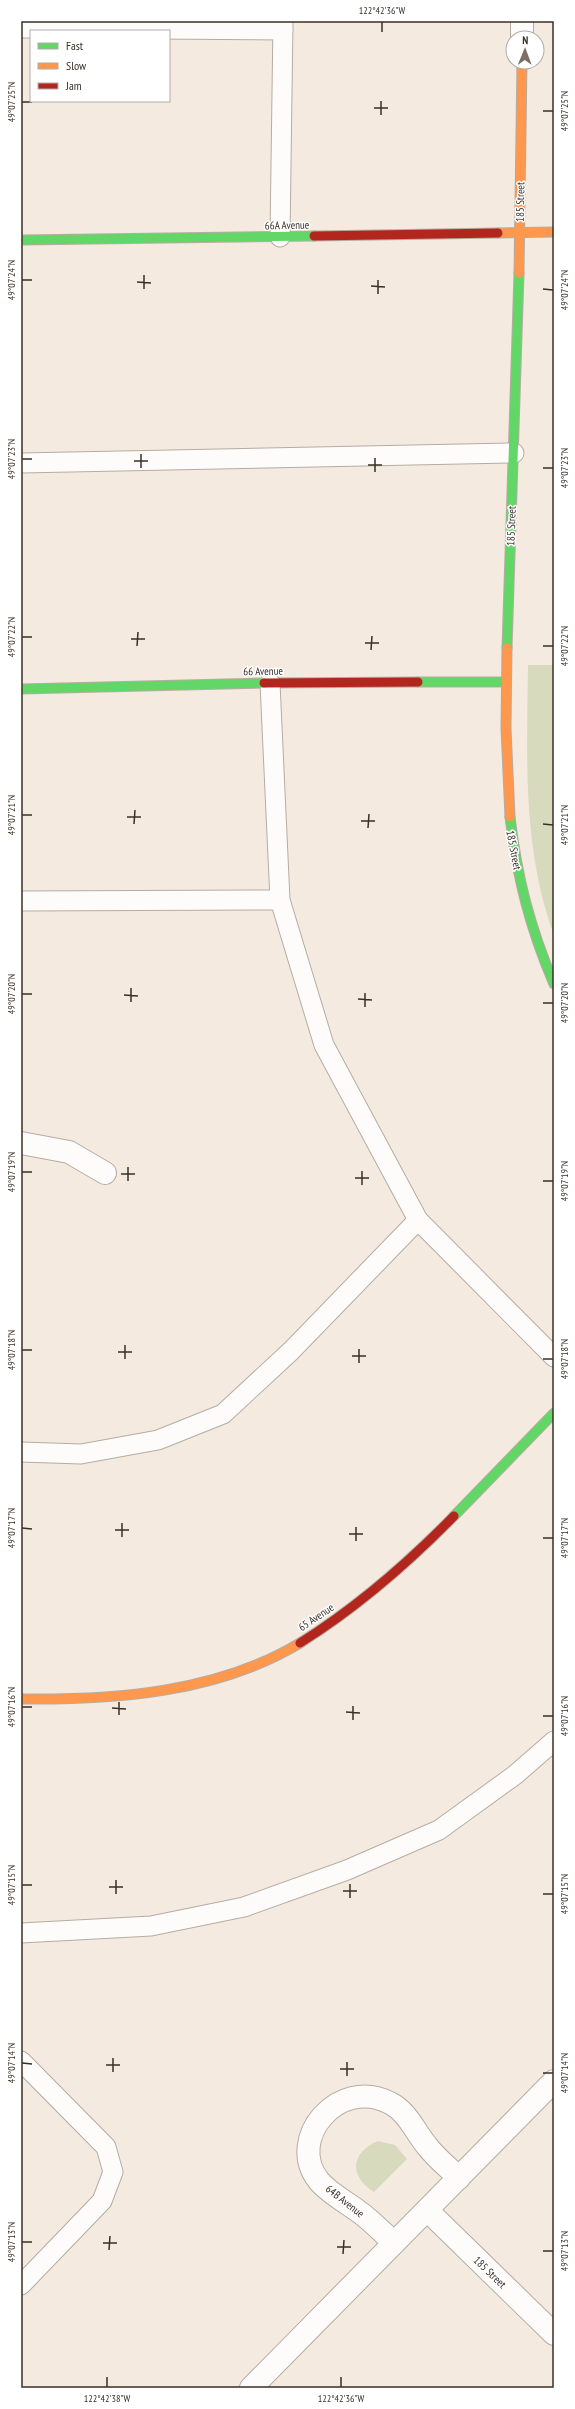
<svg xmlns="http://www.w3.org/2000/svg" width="575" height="2409" font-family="'PT Sans Narrow',sans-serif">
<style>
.green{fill:#d7dabd}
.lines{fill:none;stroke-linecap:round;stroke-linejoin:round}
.lane-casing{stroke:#b5aca3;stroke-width:21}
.street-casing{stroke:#b5aca3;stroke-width:24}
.fast-casing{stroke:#b5aca3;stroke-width:11}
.slow-casing{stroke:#b5aca3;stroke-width:11}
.jam-casing{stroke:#b5aca3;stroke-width:11}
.lane{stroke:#fefcfa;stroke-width:19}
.street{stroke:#fefcfa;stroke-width:22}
.fast{stroke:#63d668;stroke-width:9}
.slow{stroke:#ff974d;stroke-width:9}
.jam{stroke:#b3261e;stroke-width:9}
.ticks{fill:none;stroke:#382f26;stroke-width:1.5}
.labels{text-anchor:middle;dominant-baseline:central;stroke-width:3;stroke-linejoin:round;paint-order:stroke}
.street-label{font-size:11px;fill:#382f26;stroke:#fff}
.neatline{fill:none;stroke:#382f26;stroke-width:1.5}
.ticks-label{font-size:10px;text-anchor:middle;fill:#382f26}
</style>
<rect width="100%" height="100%" fill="#f5eadf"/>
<g class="green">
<path d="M528,665H554V935C522,848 527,756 528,665Z"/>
<path d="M378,2141L395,2145L407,2159L374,2192C349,2176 350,2153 378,2141Z"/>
</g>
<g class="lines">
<g class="lane-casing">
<g id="lane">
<path d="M21,28L283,30"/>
<path d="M280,237L283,21"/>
<path d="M21,463L514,453"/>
<path d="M270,683L280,900L324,1045L418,1220L554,1357"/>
<path d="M21,901L280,900"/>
<path d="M21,1452L81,1454L158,1440L223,1414L291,1351L418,1220"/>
<path d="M21,1933L151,1926L244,1907L347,1870L439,1830L515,1775L554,1741"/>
<path d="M21,2061L106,2147L113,2172L102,2201L21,2285"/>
</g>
</g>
<g class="street-casing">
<g id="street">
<path d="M522,38V21"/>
<path d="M21,1143L69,1152L105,1173"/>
<path d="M427,2210L554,2334"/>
<path d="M394,2243C382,2232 371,2220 358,2211C346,2202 329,2193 319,2181C285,2139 339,2076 390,2103C408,2112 415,2132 427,2146C436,2158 449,2168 459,2178"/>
<path d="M251,2388L554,2081"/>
</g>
</g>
<g class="fast-casing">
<g id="fast">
<path d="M21,240L314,236"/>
<path d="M507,648L519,273"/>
<path d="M418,682H506"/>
<path d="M21,689L264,683"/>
<path d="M510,817C517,877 530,928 554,984"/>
<path d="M454,1516L554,1413"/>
</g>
</g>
<g class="slow-casing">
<g id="slow">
<path d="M498,233L554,232"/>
<path d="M519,273L522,62"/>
<path d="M507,648L506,728L510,817"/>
<path d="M21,1699C115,1700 217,1693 300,1643"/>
</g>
</g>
<g class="jam-casing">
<g id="jam">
<path d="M314,236L498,233"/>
<path d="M264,683L418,682"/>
<path d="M300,1643C356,1608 407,1564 454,1516"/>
</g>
</g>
<use href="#lane" class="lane"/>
<use href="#street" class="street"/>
<use href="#fast" class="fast"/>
<use href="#slow" class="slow"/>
<use href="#jam" class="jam"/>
</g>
<path class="ticks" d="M382,32V22M22,102H32M374,108H388M543,111H553M381,115V101M22,280H32M137,282L151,283M371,286L385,287M144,289V275M543,289L553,290M378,294V280M22,459H32M134,461H148M368,465H382M141,468V454M543,468H553M375,472V458M22,637H32M131,639H145M365,643H379M137,646L138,632M543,646H553M371,650L372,636M22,815H32M127,817H141M361,821H375M134,824L135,810M543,824L553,825M368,828L369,814M22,994H32M124,995L138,996M358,999L372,1000M131,1002V988M543,1003H553M365,1007V993M22,1172H32M121,1174H135M355,1178H369M128,1181V1167M543,1181H553M362,1185V1171M22,1350H32M118,1352H132M352,1356H366M125,1359V1345M543,1359H553M359,1363V1349M22,1528L32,1529M115,1530H129M349,1534H363M122,1537V1523M543,1538H553M356,1541V1527M22,1707H32M112,1708L126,1709M346,1712L360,1713M119,1715V1702M543,1716H553M353,1720V1706M22,1885H32M109,1887H123M343,1891H357M116,1894V1880M543,1894H553M350,1898V1884M22,2063L32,2064M106,2065H120M340,2069H354M113,2072V2058M543,2073H553M347,2076V2062M22,2242H32M103,2243H117M337,2247H351M109,2250L110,2236M543,2251H553M343,2254L344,2240M107,2387V2377M341,2387V2377"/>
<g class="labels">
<g class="street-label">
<text transform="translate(520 202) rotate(-89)">185 Street</text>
<text transform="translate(287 225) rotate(-1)">66A Avenue</text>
<text transform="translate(511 526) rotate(-88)">185 Street</text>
<text transform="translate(263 671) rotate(-1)">66 Avenue</text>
<text transform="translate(514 850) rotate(79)">185 Street</text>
<text transform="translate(316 1617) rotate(-34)">65 Avenue</text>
<text transform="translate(345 2201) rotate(38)">64B Avenue</text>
<text transform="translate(490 2272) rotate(44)">185 Street</text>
</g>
</g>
<rect width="575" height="2409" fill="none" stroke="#ffffff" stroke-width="44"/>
<rect x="30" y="30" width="140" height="72" fill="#ffffff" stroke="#afaca8"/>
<rect x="38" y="43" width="20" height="6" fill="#63d668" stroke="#afaca8"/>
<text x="66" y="50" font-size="12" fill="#382f26">Fast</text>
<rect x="38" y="63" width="20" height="6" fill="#ff974d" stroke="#afaca8"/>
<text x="66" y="70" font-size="12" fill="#382f26">Slow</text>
<rect x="38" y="83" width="20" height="6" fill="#b3261e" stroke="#afaca8"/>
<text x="66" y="90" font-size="12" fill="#382f26">Jam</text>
<g transform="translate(525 50) rotate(1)"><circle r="19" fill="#ffffff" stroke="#afaca8"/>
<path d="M0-3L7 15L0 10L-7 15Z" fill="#7a7067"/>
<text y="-6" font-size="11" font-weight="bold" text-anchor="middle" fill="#382f26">N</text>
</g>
<rect x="22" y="22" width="531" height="2365" class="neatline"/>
<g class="ticks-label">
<text x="382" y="14">122°42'36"W</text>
<text transform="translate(11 102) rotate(-90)" y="4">49°07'25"N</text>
<text transform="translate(564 111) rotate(-90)" y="4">49°07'25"N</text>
<text transform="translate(11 280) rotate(-90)" y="4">49°07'24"N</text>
<text transform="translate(564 290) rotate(-90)" y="4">49°07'24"N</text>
<text transform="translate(11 459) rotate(-90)" y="4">49°07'23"N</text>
<text transform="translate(564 468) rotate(-90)" y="4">49°07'23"N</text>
<text transform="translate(11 637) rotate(-90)" y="4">49°07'22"N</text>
<text transform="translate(564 646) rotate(-90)" y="4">49°07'22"N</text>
<text transform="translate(11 815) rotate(-90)" y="4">49°07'21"N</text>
<text transform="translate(564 825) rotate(-90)" y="4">49°07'21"N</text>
<text transform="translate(11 994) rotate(-90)" y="4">49°07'20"N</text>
<text transform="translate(564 1003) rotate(-90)" y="4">49°07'20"N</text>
<text transform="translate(11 1172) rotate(-90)" y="4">49°07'19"N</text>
<text transform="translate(564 1181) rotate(-90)" y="4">49°07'19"N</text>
<text transform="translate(11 1350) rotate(-90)" y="4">49°07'18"N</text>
<text transform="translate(564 1359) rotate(-90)" y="4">49°07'18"N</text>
<text transform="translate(11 1528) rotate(-90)" y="4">49°07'17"N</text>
<text transform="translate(564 1538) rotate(-90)" y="4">49°07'17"N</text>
<text transform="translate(11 1707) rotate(-90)" y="4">49°07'16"N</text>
<text transform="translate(564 1716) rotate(-90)" y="4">49°07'16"N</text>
<text transform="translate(11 1885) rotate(-90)" y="4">49°07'15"N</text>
<text transform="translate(564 1894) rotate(-90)" y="4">49°07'15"N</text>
<text transform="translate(11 2063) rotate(-90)" y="4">49°07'14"N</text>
<text transform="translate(564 2073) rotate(-90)" y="4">49°07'14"N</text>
<text transform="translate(11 2242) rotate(-90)" y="4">49°07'13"N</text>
<text transform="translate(564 2251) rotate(-90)" y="4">49°07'13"N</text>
<text x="107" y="2402">122°42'38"W</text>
<text x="341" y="2402">122°42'36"W</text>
</g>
</svg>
